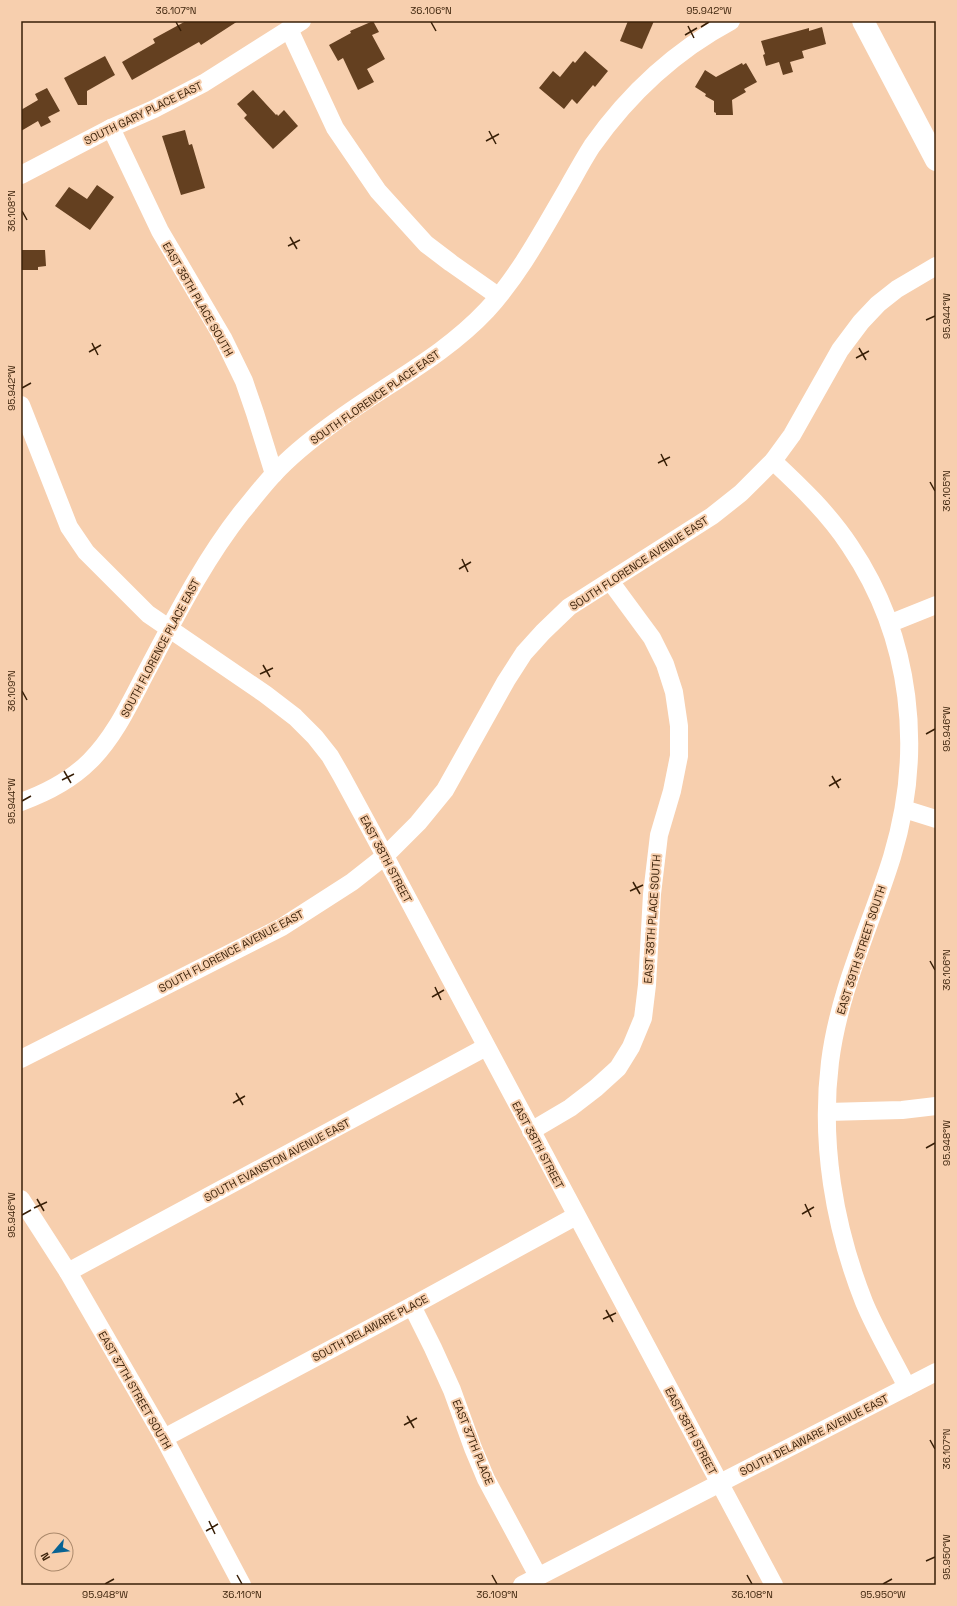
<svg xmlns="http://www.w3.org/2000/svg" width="957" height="1606" font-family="'Space Grotesk',sans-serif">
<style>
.building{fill:#644020}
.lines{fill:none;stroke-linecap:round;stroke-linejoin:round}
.minor{stroke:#fff;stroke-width:18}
.major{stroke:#fff;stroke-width:22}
.ticks{fill:none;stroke:#381f07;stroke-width:1.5}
.labels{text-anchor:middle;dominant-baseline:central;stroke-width:4;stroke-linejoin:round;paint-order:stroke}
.street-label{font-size:11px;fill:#381f07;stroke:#f7cfae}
.neatline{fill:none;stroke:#381f07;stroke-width:1.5}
.ticks-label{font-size:10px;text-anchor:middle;fill:#381f07}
</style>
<rect width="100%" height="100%" fill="#f7cfae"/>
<g class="building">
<path d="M186,21H238L201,45L199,42L132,80L122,62L155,43L153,39Z"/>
<path d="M373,21L379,32L372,35L385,59L367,69L374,82L358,90L343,58L338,61L329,45L351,33L350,31Z"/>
<path d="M628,21H654L642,49L620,41Z"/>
<path d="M822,27L826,44L802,51L804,58L790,62L793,72L783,75L779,62L766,66L763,55L765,54L761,41L809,28V31Z"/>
<path d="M585,51L608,71L595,87L593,85L577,104L572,99L564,109L539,88L553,71L560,77L573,61L575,63Z"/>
<path d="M105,56L115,75L87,91V105H78L64,78Z"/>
<path d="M742,63L743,65L746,63L757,82L744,89L746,92L732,100L733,115H716V113L714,112V101L705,96L706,94L695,87L705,70L716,77Z"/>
<path d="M47,88L60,111L48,117L51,122L41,127L38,121L21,131V110L38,100L35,94Z"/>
<path d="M253,90L276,115L277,114L278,116L284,110L298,126L273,149L244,118L247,115L237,104Z"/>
<path d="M185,130L189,145L192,144L205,188L181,195L162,136Z"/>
<path d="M97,185L114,197L90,230L55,206L69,187L87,199Z"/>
<path d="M21,250H45L46,266L38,267V270H21Z"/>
</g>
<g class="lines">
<g class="minor">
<path d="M289,29L335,128L378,191L426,244L451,263L498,296"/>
<path d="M111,128L160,231L223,338L244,381L255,413L274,474"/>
<path d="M21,175L111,128L154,109L204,83L302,21"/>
<path d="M21,405L69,527L86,552L148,614L265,694L295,717L315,737L330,756L341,775L385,856L774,1585"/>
<path d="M773,461C801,487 829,514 850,546C912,638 924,751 892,857C871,925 839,990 830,1062C820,1143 834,1226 864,1302C876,1331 893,1359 907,1387"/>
<path d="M891,623L936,605"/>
<path d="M21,802C46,793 71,780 90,761C117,734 132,698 150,665C178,612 205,559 242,512C252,500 262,487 273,475C291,455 313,438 335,422C386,384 443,357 487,310C520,274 543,230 567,189C575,175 583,160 592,146C628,95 675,51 731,21"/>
<path d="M904,809L936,819"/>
<path d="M21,1059L282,927L352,882L385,856L418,823L445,790L506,681L524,653L543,632L569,607L712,516L741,493L773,461L792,435L840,350L861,322L878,304L897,289L936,266"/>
<path d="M827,1112L902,1110L936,1106"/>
<path d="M531,1131L570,1108L596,1088L618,1068L631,1047L643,1018L647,985L652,894L659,835L672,791L679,756V726L674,692L665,664L652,638L610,581"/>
<path d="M21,1199L68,1272L164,1438L242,1585"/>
<path d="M68,1272L486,1047"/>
<path d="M412,1306L433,1348L452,1390L473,1448L486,1479L538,1576"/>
<path d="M164,1438L412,1306L576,1216"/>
<path d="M522,1585L936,1372"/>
</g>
<path class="major" d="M863,21L936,160"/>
</g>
<path class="ticks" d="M176,22L181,31M431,22L436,31M688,26L694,38M701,27L709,22M685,35L697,28M489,131L496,144M486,141L499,134M22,211L27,220M290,237L297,249M288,246L300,240M926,320L935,316M92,343L98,355M859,348L866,360M89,352L101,345M856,358L869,351M22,388L31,383M661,454L667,466M658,463L670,457M930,482L935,491M462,559L468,572M459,569L471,562M263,665L270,677M260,674L273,668M22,691L27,700M926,734L935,729M64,771L71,783M832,776L839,788M62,780L74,774M829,786L841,779M22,801L31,796M633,882L640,894M630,891L643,885M930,961L935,970M435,987L441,1000M432,997L444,990M236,1093L243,1105M233,1103L245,1096M926,1148L935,1143M37,1199L44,1211M805,1204L811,1217M34,1208L47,1202M802,1214L814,1207M22,1215L31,1210M606,1310L613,1322M603,1319L616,1313M407,1416L414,1428M404,1425L417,1418M930,1440L935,1449M209,1521L215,1534M206,1531L218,1524M926,1561L935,1557M237,1575L242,1584M492,1575L497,1584M747,1575L752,1584M105,1584L114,1579M883,1584L892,1579"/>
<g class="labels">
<g class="street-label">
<text transform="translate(143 113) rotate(-26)">SOUTH GARY PLACE EAST</text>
<text transform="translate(198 299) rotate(60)">EAST 38TH PLACE SOUTH</text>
<text transform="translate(375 397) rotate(-35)">SOUTH FLORENCE PLACE EAST</text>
<text transform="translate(639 563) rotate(-33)">SOUTH FLORENCE AVENUE EAST</text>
<text transform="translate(160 648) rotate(-62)">SOUTH FLORENCE PLACE EAST</text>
<text transform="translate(386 859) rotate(62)">EAST 38TH STREET</text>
<text transform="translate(652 919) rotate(-86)">EAST 38TH PLACE SOUTH</text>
<text transform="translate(861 950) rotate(-72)">EAST 39TH STREET SOUTH</text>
<text transform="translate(231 951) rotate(-28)">SOUTH FLORENCE AVENUE EAST</text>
<text transform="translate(538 1145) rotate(62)">EAST 38TH STREET</text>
<text transform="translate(277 1160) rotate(-28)">SOUTH EVANSTON AVENUE EAST</text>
<text transform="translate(370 1328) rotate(-28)">SOUTH DELAWARE PLACE</text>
<text transform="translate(135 1390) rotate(60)">EAST 37TH STREET SOUTH</text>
<text transform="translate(691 1431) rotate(62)">EAST 38TH STREET</text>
<text transform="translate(814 1435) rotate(-27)">SOUTH DELAWARE AVENUE EAST</text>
<text transform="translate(473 1442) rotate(68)">EAST 37TH PLACE</text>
</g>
</g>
<rect width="957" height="1606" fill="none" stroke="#f7cfae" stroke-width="44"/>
<g transform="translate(54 1552) rotate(242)"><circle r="19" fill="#f7cfae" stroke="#ab896b"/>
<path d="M0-3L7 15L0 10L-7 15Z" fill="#086393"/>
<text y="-6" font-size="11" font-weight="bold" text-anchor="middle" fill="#381f07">N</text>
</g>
<rect x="22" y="22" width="913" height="1562" class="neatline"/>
<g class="ticks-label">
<text x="176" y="14">36.107°N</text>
<text x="431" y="14">36.106°N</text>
<text x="709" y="14">95.942°W</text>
<text transform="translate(11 211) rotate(-90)" y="4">36.108°N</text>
<text transform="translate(946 316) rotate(-90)" y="4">95.944°W</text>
<text transform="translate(11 388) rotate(-90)" y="4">95.942°W</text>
<text transform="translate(946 491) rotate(-90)" y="4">36.105°N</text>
<text transform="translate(11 691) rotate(-90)" y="4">36.109°N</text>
<text transform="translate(946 729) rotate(-90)" y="4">95.946°W</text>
<text transform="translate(11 801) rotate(-90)" y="4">95.944°W</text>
<text transform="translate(946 970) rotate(-90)" y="4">36.106°N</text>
<text transform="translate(946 1143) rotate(-90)" y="4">95.948°W</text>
<text transform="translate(11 1215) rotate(-90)" y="4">95.946°W</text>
<text transform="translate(946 1449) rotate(-90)" y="4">36.107°N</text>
<text transform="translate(946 1557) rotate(-90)" y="4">95.950°W</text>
<text x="105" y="1598">95.948°W</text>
<text x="242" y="1598">36.110°N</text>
<text x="497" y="1598">36.109°N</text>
<text x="752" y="1598">36.108°N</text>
<text x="883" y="1598">95.950°W</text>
</g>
</svg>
